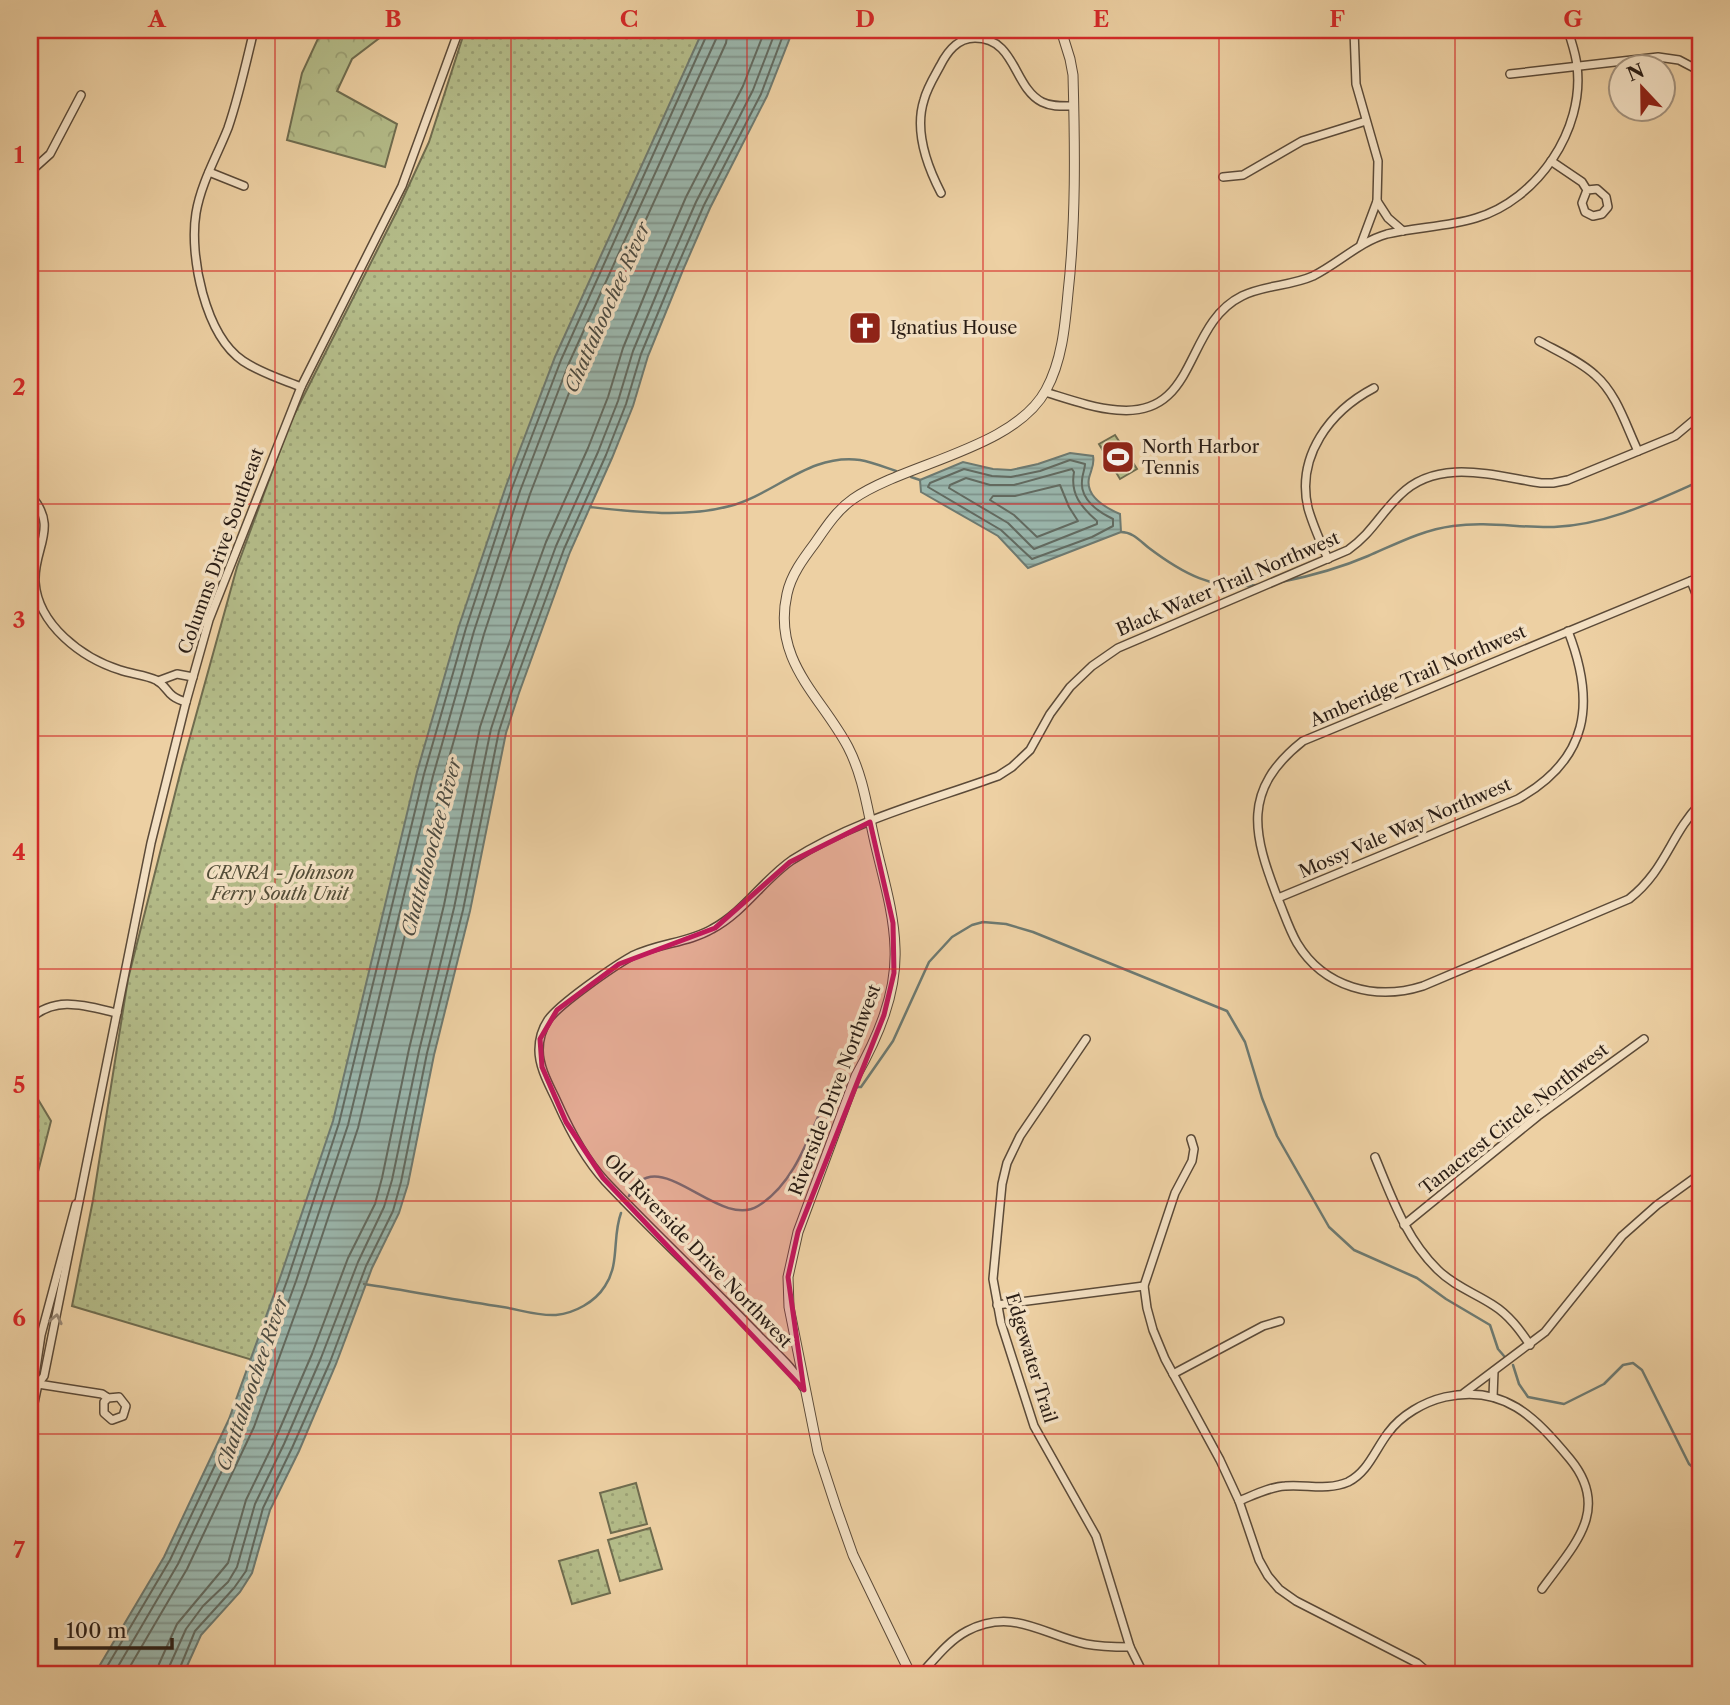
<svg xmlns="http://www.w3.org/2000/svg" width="1730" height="1705" viewBox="0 0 1730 1705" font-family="'Libre Caslon Text',serif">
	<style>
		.grass { fill: url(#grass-dots); stroke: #6f6c4f; stroke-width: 2 }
		.forest { fill: url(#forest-crowns); stroke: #6f6c4f; stroke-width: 2 }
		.garden { fill: #b4bc89; stroke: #6f6c4f; stroke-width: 2 }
		.water { fill: url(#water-rules); stroke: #6d7970; stroke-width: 2 }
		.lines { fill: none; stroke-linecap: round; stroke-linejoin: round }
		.shore { stroke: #626a60; stroke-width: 2 }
		.stream { stroke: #6d7970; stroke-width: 2.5 }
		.minor-casing { stroke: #5b4a38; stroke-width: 10 }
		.tertiary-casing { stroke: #5b4a38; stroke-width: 11 }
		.minor { stroke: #f3e0c3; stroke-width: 7 }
		.tertiary { stroke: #f3e0c3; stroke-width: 9 }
		.oneway { stroke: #998875 }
		.marked { fill: #c2185b; fill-opacity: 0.2; stroke: #c2185b; stroke-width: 5; stroke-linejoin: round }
		.grid { fill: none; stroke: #d62828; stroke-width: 2; stroke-opacity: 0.55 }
		.labels { text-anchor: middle; stroke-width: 7; stroke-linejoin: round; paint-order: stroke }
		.poi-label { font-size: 18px; fill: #2a1d15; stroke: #f3e0c3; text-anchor: start }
		.street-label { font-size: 18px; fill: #2a1d15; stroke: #f3e0c3 }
		.park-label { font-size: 18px; font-style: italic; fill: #534d38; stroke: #f3e0c3 }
		.water-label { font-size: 19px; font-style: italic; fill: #4c4b42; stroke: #f3e0c3 }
		.neatline { fill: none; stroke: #d62828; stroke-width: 2.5 }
		.grid-label { font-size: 23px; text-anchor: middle; font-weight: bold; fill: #d62828 }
	</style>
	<defs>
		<pattern id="grass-dots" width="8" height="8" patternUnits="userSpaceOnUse" patternTransform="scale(1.75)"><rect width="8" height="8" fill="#b4bc89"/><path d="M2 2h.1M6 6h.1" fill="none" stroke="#9ba175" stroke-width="1.8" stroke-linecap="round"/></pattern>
		<pattern id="forest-crowns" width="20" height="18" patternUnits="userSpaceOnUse" patternTransform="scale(1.75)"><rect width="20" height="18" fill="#b4bc89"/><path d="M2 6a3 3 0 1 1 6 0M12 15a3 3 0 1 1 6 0" fill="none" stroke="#9ba175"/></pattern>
		<pattern id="water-rules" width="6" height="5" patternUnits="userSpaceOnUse" patternTransform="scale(1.75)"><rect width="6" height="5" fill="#9ab6ac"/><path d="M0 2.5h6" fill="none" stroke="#7e938b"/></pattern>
	</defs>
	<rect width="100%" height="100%" fill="#edd0a3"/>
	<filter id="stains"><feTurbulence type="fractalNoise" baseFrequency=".00286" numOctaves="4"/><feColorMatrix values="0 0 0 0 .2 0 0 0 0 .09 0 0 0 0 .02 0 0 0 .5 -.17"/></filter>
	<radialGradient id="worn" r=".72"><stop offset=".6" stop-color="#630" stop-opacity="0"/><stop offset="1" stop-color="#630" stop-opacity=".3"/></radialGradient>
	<g class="grass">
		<path d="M 465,30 L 715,30 L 398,924 L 256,1361 L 72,1306 L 93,1200 L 128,979 L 182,766 L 237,567 L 290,423 L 398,209 L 429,142 Z"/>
		<path d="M 30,1086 L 51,1121 L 30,1203 Z"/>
		<path d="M 636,1483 L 647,1524 L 611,1533 L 600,1493 Z"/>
		<path d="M 650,1528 L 662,1569 L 620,1581 L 608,1540 Z"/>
		<path d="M 598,1550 L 610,1593 L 572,1604 L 559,1561 Z"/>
	</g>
	<path class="forest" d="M 322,30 L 390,30 L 352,59 L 337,91 L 397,124 L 385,167 L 287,140 L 302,73 Z"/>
	<path class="garden" d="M 1115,435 L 1137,469 L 1120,479 L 1099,444 Z"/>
	<g class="water">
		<path d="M 703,30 L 793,30 L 767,96 L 710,208 L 683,270 L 648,356 L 633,406 L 612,458 L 570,552 L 519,693 L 506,733 L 470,911 L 434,1055 L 408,1184 L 399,1213 L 372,1268 L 336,1364 L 299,1451 L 270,1510 L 252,1573 L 240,1592 L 201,1635 L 183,1675 L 94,1675 L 164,1557 L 229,1419 L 281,1275 L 333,1121 L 417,772 L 459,626 L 506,486 L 555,357 Z"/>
		<path d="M 1070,453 L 1093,456 C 1095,464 1091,470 1089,478 C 1085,497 1106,508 1120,514 L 1121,532 L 1028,568 L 998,536 L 921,492 L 920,480 L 963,462 L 993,469 L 1011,470 L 1038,464 Z"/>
	</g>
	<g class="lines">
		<g class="shore">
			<path d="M 1070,460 L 1085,464 C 1085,469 1082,475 1082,481 C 1080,499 1098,512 1113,519 L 1113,526 L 1092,537 L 1032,559 L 1001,530 L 928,487 L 930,483 L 964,469 L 992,476 L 1011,477 L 1040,471 Z"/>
			<path d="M 1072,469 L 1074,472 C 1070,494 1081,507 1097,521 L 1097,524 L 1034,549 L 1008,523 L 949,488 L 950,485 L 966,478 L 990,485 L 1014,485 Z"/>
			<path d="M 1060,485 L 1069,507 L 1078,521 L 1037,537 L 1014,515 L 990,500 L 993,496 L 1015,496 Z"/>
			<path d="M 102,1675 L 170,1560 L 236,1421 L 288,1278 L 339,1123 L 424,774 L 466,628 L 512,488 L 561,360 L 709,30"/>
			<path d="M 113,1675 L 178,1564 L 244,1424 L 296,1281 L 348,1125 L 433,776 L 474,631 L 520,491 L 569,363 L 716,39 L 718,30"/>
			<path d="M 125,1675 L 187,1569 L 254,1427 L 306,1284 L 358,1128 L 443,779 L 484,634 L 530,494 L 579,367 L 726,43 L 728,30"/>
			<path d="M 157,1675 L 159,1664 L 177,1624 L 228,1563 L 246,1500 L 275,1440 L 312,1354 L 348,1258 L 375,1204 L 382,1178 L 409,1049 L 444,905 L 480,727 L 494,685 L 546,542 L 588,448 L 608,397 L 623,348 L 659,260 L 686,197 L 743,86 L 765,30"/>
			<path d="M 168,1675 L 169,1667 L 186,1629 L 203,1606 L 228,1582 L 237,1567 L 255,1504 L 284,1444 L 321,1358 L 358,1262 L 384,1207 L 392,1180 L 419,1051 L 454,908 L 491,729 L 504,689 L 556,546 L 598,452 L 618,401 L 633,351 L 669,264 L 696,202 L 753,90 L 776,30"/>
			<path d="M 177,1675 L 195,1631 L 234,1588 L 246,1571 L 263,1508 L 292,1448 L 330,1362 L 366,1266 L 393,1211 L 401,1182 L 427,1053 L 463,910 L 499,731 L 512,691 L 564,549 L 606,455 L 626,404 L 641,354 L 677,267 L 704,205 L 761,94 L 785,30"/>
		</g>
		<g class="stream">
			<path d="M 911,477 L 920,480"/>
			<path d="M 590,507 C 635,512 685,518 730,506 C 775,494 810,453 860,460 C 872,462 884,467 896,471"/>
			<path d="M 1121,532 C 1133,532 1140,541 1149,548 C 1182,573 1214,591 1257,585"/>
			<path d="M 1281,582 C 1311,576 1340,568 1368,556 C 1396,544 1422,530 1453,526 C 1487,521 1520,528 1554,527 C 1606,525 1653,502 1700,481"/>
			<path d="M 629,1196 C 656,1138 718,1231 758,1206 C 796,1183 810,1132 828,1094 L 844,1087 L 861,1087 L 893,1041 L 929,962 L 952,937 L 972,925 L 983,922 L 1006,924 L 1033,932 L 1227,1011 L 1245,1042 L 1262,1098 L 1277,1136 L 1329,1227 L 1354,1250 L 1417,1278 L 1446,1299 L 1490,1325 L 1498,1349 L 1504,1356"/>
			<path d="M 364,1284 C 410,1291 456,1300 503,1307 C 521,1310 537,1316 556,1315 C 575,1313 595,1302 605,1286 C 620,1264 612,1237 621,1213"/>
			<path d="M 1513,1365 L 1519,1384 L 1528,1397 L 1564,1404 L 1604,1384 L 1623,1365 L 1633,1363 L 1642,1370 L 1689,1464 L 1700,1473"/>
		</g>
		<defs>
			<g id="minor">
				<path d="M 254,30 C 246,63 239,96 228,128 C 217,156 201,183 196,213 C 189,256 205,335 243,361 C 261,373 281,379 301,387"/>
				<path d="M 1354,30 L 1356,84 L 1378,161 L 1377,201 L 1388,218 L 1403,231"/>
				<path d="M 1510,74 L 1658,57 L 1679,60 L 1700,71"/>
				<path d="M 1551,161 L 1582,182 L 1587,190 L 1597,189 L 1606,197 L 1608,207 L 1602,214 L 1593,216 L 1585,212 L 1582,203 L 1587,190"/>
				<path d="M 30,172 L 50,154 L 81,95"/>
				<path d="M 209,172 L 244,186"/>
				<path d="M 1223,177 L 1243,175 L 1302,141 L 1366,121"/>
				<path d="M 941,193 C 927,166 914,131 924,100 C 927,88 934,77 940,66 C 947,52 957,38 975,38 C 1016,38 1013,87 1042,102 C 1052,107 1063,106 1074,106"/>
				<path d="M 1361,244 L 1377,201"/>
				<path d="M 30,276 L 33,276"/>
				<path d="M 1539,341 C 1557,351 1580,361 1595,375 C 1617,394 1626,426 1638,451"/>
				<path d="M 1045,392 C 1068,399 1093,408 1117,410 C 1199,418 1183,325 1242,296 C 1264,285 1291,286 1313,276 C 1339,263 1359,242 1387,234 C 1416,227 1447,227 1476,218 C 1537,200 1585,130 1577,66 C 1576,54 1571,41 1568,30"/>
				<path d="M 30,495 C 60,527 33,548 35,582 C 38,625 82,658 120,670 C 131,674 146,675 156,680 C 169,687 165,696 186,702"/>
				<path d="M 1328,559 C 1321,543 1313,526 1308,508 C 1296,456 1330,411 1374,388"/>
				<path d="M 1700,577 L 1303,741 C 1241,790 1253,834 1278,899 C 1284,913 1289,929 1297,943 C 1324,988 1376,1001 1423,986 L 1629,899 C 1666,870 1670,835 1700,804"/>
				<path d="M 1691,581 L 1700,604"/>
				<path d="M 158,681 L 177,674 L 193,677"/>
				<path d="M 1278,898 L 1518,799 C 1589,759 1596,703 1568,631"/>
				<path d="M 30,1019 C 56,995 86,1006 117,1013"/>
				<path d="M 1086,1039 L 1020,1136 L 1007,1163 L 1002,1184 L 993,1279 L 1001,1323 L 1034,1426 L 1096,1536 L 1130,1647 L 1144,1675"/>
				<path d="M 1191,1139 L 1194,1149 L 1192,1161 L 1175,1193 L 1144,1286 L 1147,1308 L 1153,1330 L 1165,1359 L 1220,1460 L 1239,1501 L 1259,1560 L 1268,1576 L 1279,1589 L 1296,1601 L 1417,1663 L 1431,1675"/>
				<path d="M 1375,1157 C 1392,1198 1406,1239 1438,1270 C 1454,1286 1475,1293 1493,1305 C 1509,1315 1520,1330 1530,1345"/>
				<path d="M 1404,1225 L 1538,1116 L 1644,1039"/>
				<path d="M 997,1305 L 1144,1286"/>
				<path d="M 1173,1374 L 1263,1326 L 1280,1321"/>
				<path d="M 38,1384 L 44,1376 L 151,843 L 186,702 L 209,620 L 301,387 L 402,186 L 459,30"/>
				<path d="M 38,1384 L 102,1394 L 108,1398 L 119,1397 L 126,1406 L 123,1416 L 112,1420 L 104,1413 L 104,1402 L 108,1398"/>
				<path d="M 803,1387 C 794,1367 773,1351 758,1335 C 708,1283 655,1234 605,1181 C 585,1159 570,1131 558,1104 C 551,1088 539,1069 539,1050 C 539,1039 542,1029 548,1020 C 559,1004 614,966 632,956 C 658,943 688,943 712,929 C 744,912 763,880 792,860 C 854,820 929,801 998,776 L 1012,767 L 1030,750 L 1050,714 L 1070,687 L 1092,666 L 1118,648 L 1348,550 C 1372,533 1380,514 1400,495 C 1438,457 1494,476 1541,483 L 1553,483 L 1568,480 L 1675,436 L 1700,415"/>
				<path d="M 1464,1393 L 1545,1332 L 1622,1236 L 1657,1205 L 1700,1174"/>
				<path d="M 1493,1397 L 1494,1371"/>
				<path d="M 30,1422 L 38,1384 L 35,1375 L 41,1335 L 76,1204"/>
				<path d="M 30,1426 L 32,1442 L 30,1459"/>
				<path d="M 1239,1501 C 1254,1495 1269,1487 1285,1486 C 1306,1484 1327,1491 1348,1482 C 1368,1472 1375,1450 1388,1433 C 1401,1415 1424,1402 1445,1397 C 1504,1384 1535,1417 1570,1459 C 1612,1510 1573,1546 1542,1589"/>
				<path d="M 920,1675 C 934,1660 948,1641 967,1631 C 1013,1607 1043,1635 1086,1644 C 1101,1647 1115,1647 1130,1647"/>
			</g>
			<path id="tertiary" d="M 911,1675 L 853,1555 L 836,1507 L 818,1452 L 789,1307 L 788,1277 L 798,1232 L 856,1076 C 878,1037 897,993 895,948 C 894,911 882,874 874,838 C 867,807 863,776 848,747 C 821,696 772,661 787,594 C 791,575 803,559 815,543 C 826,527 837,510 853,499 C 905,463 1014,449 1046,390 C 1062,361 1065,326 1068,293 C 1076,221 1075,148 1073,75 L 1070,59 L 1061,30"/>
		</defs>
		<use href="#minor" class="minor-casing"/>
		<use href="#tertiary" class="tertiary-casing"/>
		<use href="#minor" class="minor"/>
		<use href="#tertiary" class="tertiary"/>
	</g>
	<defs><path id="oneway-chevron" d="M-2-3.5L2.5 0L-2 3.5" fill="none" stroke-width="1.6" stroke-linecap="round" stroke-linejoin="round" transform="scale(1.75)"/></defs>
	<use class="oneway" href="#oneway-chevron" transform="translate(56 1319) rotate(-78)"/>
	<path class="marked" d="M 870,822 L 893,923 L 894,973 L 884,1015 L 798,1232 L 788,1277 L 804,1390 L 603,1178 L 566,1122 L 542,1067 L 540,1039 L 557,1010 L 619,964 L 715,928 L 790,862 Z"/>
	<path class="grid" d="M 275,30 L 275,1675M 511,30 L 511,1675M 747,30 L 747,1675M 983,30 L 983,1675M 1219,30 L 1219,1675M 1455,30 L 1455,1675M 30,271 L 1700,271M 30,504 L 1700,504M 30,736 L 1700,736M 30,969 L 1700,969M 30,1201 L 1700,1201M 30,1434 L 1700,1434"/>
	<defs>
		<symbol id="church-square" viewBox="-11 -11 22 22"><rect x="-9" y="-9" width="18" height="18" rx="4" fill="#8f2418" stroke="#f3e0c3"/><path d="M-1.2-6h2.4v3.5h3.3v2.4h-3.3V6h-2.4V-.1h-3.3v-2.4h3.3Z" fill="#fff"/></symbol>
		<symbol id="stadium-square" viewBox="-11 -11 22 22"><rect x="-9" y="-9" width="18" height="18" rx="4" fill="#8f2418" stroke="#f3e0c3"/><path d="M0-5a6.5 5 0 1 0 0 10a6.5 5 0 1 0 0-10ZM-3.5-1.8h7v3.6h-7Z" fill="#fff"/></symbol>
	</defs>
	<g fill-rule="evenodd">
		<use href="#church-square" x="846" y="309" width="38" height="38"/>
		<use href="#stadium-square" x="1099" y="438" width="38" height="38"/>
	</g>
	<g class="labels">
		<g class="poi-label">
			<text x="890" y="334">Ignatius House</text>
			<text x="1142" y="453">North Harbor<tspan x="1142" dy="21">Tennis</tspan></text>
		</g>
		<g class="street-label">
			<text transform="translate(221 551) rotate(-70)" y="6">Columns Drive Southeast</text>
			<text transform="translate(1228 584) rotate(-23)" y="6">Black Water Trail Northwest</text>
			<text transform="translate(1418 676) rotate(-23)" y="6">Amberidge Trail Northwest</text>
			<text transform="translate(1405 828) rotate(-23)" y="6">Mossy Vale Way Northwest</text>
			<text transform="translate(835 1090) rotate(-69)" y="6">Riverside Drive Northwest</text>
			<text transform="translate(1514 1119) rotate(-38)" y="6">Tanacrest Circle Northwest</text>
			<text transform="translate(698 1251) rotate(46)" y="6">Old Riverside Drive Northwest</text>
			<text transform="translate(1031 1358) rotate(73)" y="6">Edgewater Trail</text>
		</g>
		<g class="park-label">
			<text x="280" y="879">CRNRA - Johnson<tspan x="280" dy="21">Ferry South Unit</tspan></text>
		</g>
		<g class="water-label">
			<text transform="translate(607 307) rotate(-66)" y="7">Chattahoochee River</text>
			<text transform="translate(431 847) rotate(-75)" y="7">Chattahoochee River</text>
			<text transform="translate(252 1383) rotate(-71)" y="7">Chattahoochee River</text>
		</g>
	</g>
	<rect width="1730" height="1705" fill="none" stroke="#edd0a3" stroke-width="77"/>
	<g transform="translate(1642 88) rotate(338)"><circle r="33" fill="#f3e0c3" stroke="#a3927d" stroke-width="2"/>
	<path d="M0-5L12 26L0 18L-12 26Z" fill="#8f2418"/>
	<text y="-10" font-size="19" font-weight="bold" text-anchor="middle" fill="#2a1d15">N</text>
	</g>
	<path d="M56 1638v10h116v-10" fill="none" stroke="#2a1d15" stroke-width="3.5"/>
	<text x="66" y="1638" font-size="21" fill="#2a1d15" stroke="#f3e0c3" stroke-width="5" paint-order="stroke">100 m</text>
	<rect x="38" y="38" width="1654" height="1628" class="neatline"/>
	<g class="grid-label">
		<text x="157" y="27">A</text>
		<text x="393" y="27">B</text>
		<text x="629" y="27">C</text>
		<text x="865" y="27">D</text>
		<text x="1101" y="27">E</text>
		<text x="1337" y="27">F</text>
		<text x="1573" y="27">G</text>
		<text x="19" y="163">1</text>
		<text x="19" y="395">2</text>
		<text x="19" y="628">3</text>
		<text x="19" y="860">4</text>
		<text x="19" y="1093">5</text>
		<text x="19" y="1326">6</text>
		<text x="19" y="1558">7</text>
	</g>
	<rect width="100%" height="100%" filter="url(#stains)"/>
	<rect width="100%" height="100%" fill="url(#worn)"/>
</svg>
